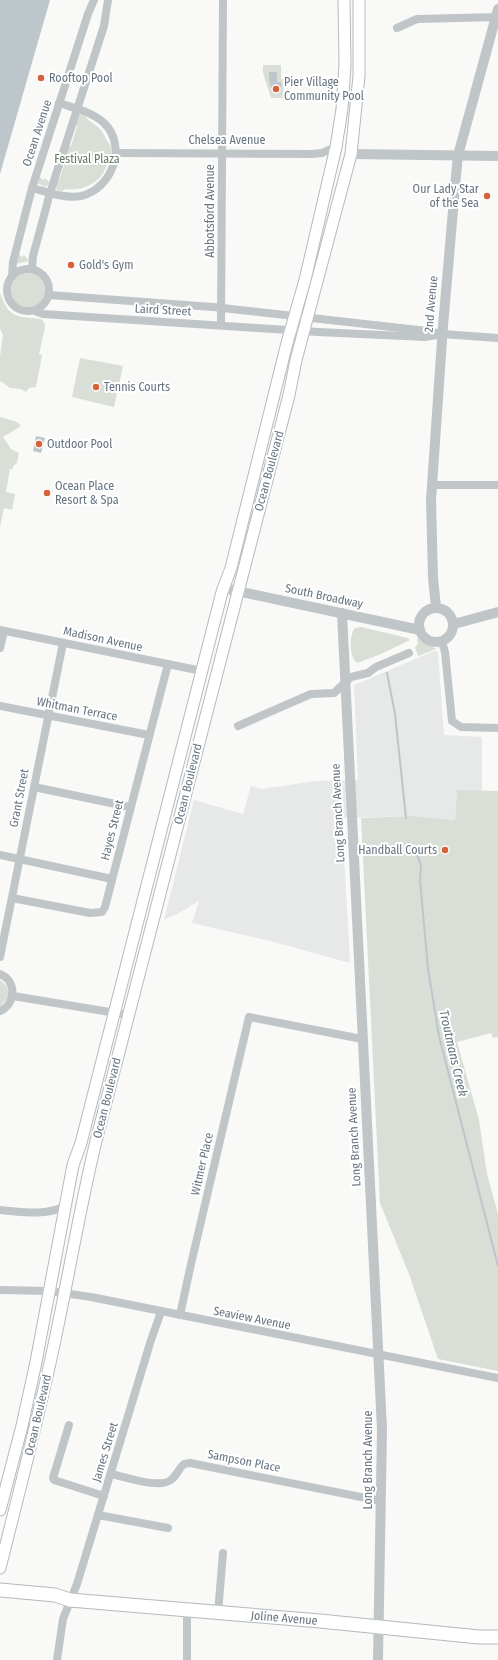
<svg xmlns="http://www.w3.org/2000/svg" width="498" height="1660" viewBox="0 0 498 1660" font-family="'Fira Sans Condensed',sans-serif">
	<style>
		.built { fill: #e7e8e8 }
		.green { fill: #d9ded6 }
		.water { fill: #bdc6cb }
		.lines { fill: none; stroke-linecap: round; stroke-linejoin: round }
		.stream { stroke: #bdc6cb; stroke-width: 2 }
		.secondary-casing { stroke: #b5babf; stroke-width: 13 }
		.primary-casing { stroke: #b4b9bd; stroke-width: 15 }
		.minor { stroke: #c0c5c8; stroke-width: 8 }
		.tertiary { stroke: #c0c5c8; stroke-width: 10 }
		.secondary { stroke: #fff; stroke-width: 11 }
		.primary { stroke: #fff; stroke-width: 13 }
		.poi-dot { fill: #d76239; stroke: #fff; stroke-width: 1.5 }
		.labels { text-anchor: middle; stroke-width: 4; stroke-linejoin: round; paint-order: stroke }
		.poi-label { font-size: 12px; fill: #667480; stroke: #fff; text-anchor: start }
		.street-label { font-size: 12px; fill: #667480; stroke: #fff }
		.park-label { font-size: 12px; fill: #677865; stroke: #fff }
		.water-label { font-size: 13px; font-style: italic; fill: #667880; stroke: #fff }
	</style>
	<rect width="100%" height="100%" fill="#f9f9f7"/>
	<path class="built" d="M 434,651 L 436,651 L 438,653 L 444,735 L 482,737 L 482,791 L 457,790 L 455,820 L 412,816 L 342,818 L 350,963 L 274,942 L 192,923 L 199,901 L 177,914 L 164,920 L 194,800 L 243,814 L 251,786 L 262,789 L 316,781 L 358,780 L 354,685 Z"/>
	<g class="green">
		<path d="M 263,65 L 281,65 L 281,79 L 284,79 L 283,98 L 271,98 L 263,73 Z"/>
		<path d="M 81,115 L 85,116 C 88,121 95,124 100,129 C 105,134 106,142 111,146 L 111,162 C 106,164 106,168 104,172 C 95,186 80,191 65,189 L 62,191 L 57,190 L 56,187 L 56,180 L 60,178 L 66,159 L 65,155 L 67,148 L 71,146 L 77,127 L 75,123 L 78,116 Z"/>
		<path d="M 40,177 L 43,180 L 45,178 L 49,182 L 48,185 L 45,187 L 39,184 L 37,181 Z"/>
		<path d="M 19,254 L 22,257 L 24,255 L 29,261 L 16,264 Z"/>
		<circle cx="28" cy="290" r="17"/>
		<path d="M 0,293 C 10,319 15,316 41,319 L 44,322 L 45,327 L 39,354 L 42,355 L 36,387 L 29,388 L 26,392 L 21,389 L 10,388 L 1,381 L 0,383 L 0,357 L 3,335 L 0,329 Z"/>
		<path d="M 80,358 L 123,366 L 114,407 L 72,397 Z"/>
		<path d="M 0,417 L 17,422 L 21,426 L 3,437 L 11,449 L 19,453 L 17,463 L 13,466 L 13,469 L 10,469 L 6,492 L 15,494 L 12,510 L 4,508 L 0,527 Z"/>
		<path d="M 361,627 L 408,638 L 410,640 L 381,654 L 357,663 C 349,658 349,635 355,628 Z"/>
		<path d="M 417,638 L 419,639 L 436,649 L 418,656 L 415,647 L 418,644 Z"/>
		<path d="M 457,790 L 498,791 L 498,1037 L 493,1038 L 491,1033 L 457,1042 L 479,1120 L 487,1174 L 498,1214 L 498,1371 L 438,1359 L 409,1274 L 380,1203 L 361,818 L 412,816 L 455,820 Z"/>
		<path d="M 0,980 L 7,986 L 10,997 L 0,1006 Z"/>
	</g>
	<g class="water">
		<path d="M 0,0 L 50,0 L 0,174 Z"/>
		<path d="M 269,72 L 277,72 L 277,82 L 281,82 L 281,91 L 272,91 L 269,79 Z"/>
		<path d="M 36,436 L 45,438 L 41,453 L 33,451 Z"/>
	</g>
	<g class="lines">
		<g class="stream">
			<path d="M 387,673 L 395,714 L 406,818"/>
			<path d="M 409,843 L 417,855 L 421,865 L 420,880 L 428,969 L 439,1036 L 498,1266"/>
		</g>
		<defs>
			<g id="secondary">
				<path d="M 0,1510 L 22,1426 L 36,1362 L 73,1165 L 81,1143 L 222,592 L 231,568 L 287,343 L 305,280 L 336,147 L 342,109 L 345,65 L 344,0"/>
				<path d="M 0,1568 C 19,1492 39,1416 55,1340 C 69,1274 80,1207 96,1141 L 289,395 L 296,360 L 351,154 L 359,76 L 359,0"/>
			</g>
			<g id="primary">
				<path id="s1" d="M 0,1590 L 55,1595 L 70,1600 L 320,1621 L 479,1637 L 498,1637"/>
			</g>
		</defs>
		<use href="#secondary" class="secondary-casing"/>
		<use href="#primary" class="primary-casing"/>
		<g class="minor">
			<path d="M 397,28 L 417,19 L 498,17"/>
			<path d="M 116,153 L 312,154 L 322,153 L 336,147"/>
			<path d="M 32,188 C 47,192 65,199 81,196 C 112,189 128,146 104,123 C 92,112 74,108 59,103"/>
			<circle cx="28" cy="290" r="21"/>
			<path d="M 32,269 L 33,256 L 50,193 L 104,26 L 108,0"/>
			<path d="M 12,276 L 13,262 L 32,188 L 88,14 L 94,0"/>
			<path d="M 49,295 L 213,307 L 427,331 L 442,334 L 498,338"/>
			<path d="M 35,311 L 43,314 L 318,332 L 425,337 L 437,335"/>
			<path d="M 221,325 L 223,0"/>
			<path d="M 432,485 L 498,485"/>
			<path d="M 0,630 L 202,671"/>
			<path d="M 442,642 L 445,652 L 452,721 L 461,727 L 498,728"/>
			<path d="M 0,648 L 4,631"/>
			<path d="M 0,706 L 149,735"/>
			<path d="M 238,726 L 311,694 L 334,693 L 351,677 L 368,673 L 376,667 L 409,653"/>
			<path d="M 34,787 L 130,807"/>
			<path d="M 0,855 L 112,879"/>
			<path d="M 12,898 L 90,913 L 102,912 L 105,907 L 168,664"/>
			<path d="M 0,957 L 63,643"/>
			<path d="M 0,974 C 17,981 16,1004 0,1011"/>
			<path d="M 13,996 L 128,1015"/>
			<path d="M 0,1210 C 23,1212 42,1216 64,1207"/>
			<path d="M 0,1290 L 49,1291 L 91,1297 L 498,1378"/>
			<path d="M 180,1315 L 191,1264 L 249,1017 L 362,1039"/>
			<path d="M 69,1425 L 53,1478 L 54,1480 L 104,1496"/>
			<path d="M 111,1474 C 126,1477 161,1490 172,1479 C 177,1475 179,1468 184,1464 L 190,1463 L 381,1501"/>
			<path d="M 98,1515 L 168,1528"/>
			<path d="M 218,1613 L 223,1553"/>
			<path d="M 57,1660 L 63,1619 L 77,1584 L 151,1340 L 161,1312"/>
			<path d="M 187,1660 L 187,1611"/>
		</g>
		<g class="tertiary">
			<path d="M 351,154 L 498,156"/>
			<path d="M 223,588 L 420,630"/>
			<path d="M 436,607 L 433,578 L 431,500 L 443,326 L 456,176 L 458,155 L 463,137 L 498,9"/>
			<circle cx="436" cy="625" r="17"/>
			<path d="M 342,613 L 382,1429 L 378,1660"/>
			<path d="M 454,624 L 498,612"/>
		</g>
		<use href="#secondary" class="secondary"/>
		<use href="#primary" class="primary"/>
	</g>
	<g class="poi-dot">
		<circle cx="41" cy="78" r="4"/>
		<circle cx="276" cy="89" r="4"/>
		<circle cx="487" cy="196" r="4"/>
		<circle cx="71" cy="265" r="4"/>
		<circle cx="96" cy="387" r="4"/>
		<circle cx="39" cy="444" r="4"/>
		<circle cx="47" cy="493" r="4"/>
		<circle cx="445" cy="850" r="4"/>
	</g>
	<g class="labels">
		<g class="poi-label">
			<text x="49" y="82">Rooftop Pool</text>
			<text x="284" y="86">Pier Village<tspan x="284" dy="14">Community Pool</tspan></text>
			<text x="479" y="193" text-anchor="end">Our Lady Star<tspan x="479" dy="14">of the Sea</tspan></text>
			<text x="79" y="269">Gold's Gym</text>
			<text x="104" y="391">Tennis Courts</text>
			<text x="47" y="448">Outdoor Pool</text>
			<text x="55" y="490">Ocean Place<tspan x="55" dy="14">Resort &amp; Spa</tspan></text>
			<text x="437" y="854" text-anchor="end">Handball Courts</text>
		</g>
		<g class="street-label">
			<text transform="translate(37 133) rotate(-72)" y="4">Ocean Avenue</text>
			<text x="227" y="144">Chelsea Avenue</text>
			<text transform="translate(210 211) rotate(-90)" y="4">Abbotsford Avenue</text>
			<text transform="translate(431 304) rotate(-85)" y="4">2nd Avenue</text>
			<text transform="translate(163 310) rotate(3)" y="4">Laird Street</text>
			<text transform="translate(269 471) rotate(-75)" y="4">Ocean Boulevard</text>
			<text transform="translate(324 596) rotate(12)" y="4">South Broadway</text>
			<text transform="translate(103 639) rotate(12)" y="4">Madison Avenue</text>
			<text transform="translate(77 709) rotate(11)" y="4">Whitman Terrace</text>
			<text transform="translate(188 784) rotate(-76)" y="4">Ocean Boulevard</text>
			<text transform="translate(19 798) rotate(-79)" y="4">Grant Street</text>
			<text transform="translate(338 813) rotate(-93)" y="4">Long Branch Avenue</text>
			<text transform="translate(112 830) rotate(-76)" y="4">Hayes Street</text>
			<text transform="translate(107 1098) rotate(-76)" y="4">Ocean Boulevard</text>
			<text transform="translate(354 1137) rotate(-93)" y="4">Long Branch Avenue</text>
			<text transform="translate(202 1164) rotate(-77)" y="4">Witmer Place</text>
			<text transform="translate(252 1318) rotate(11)" y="4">Seaview Avenue</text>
			<text transform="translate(38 1415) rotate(-77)" y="4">Ocean Boulevard</text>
			<text transform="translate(105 1452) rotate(-73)" y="4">James Street</text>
			<text transform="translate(368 1460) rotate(-90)" y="4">Long Branch Avenue</text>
			<text transform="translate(244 1461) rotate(11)" y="4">Sampson Place</text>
			<text dy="4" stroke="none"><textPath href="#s1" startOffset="286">Joline Avenue</textPath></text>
		</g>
		<g class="park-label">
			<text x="87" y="163">Festival Plaza</text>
		</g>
		<g class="water-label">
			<text transform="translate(454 1053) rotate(77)" y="5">Troutmans Creek</text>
		</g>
	</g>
</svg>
